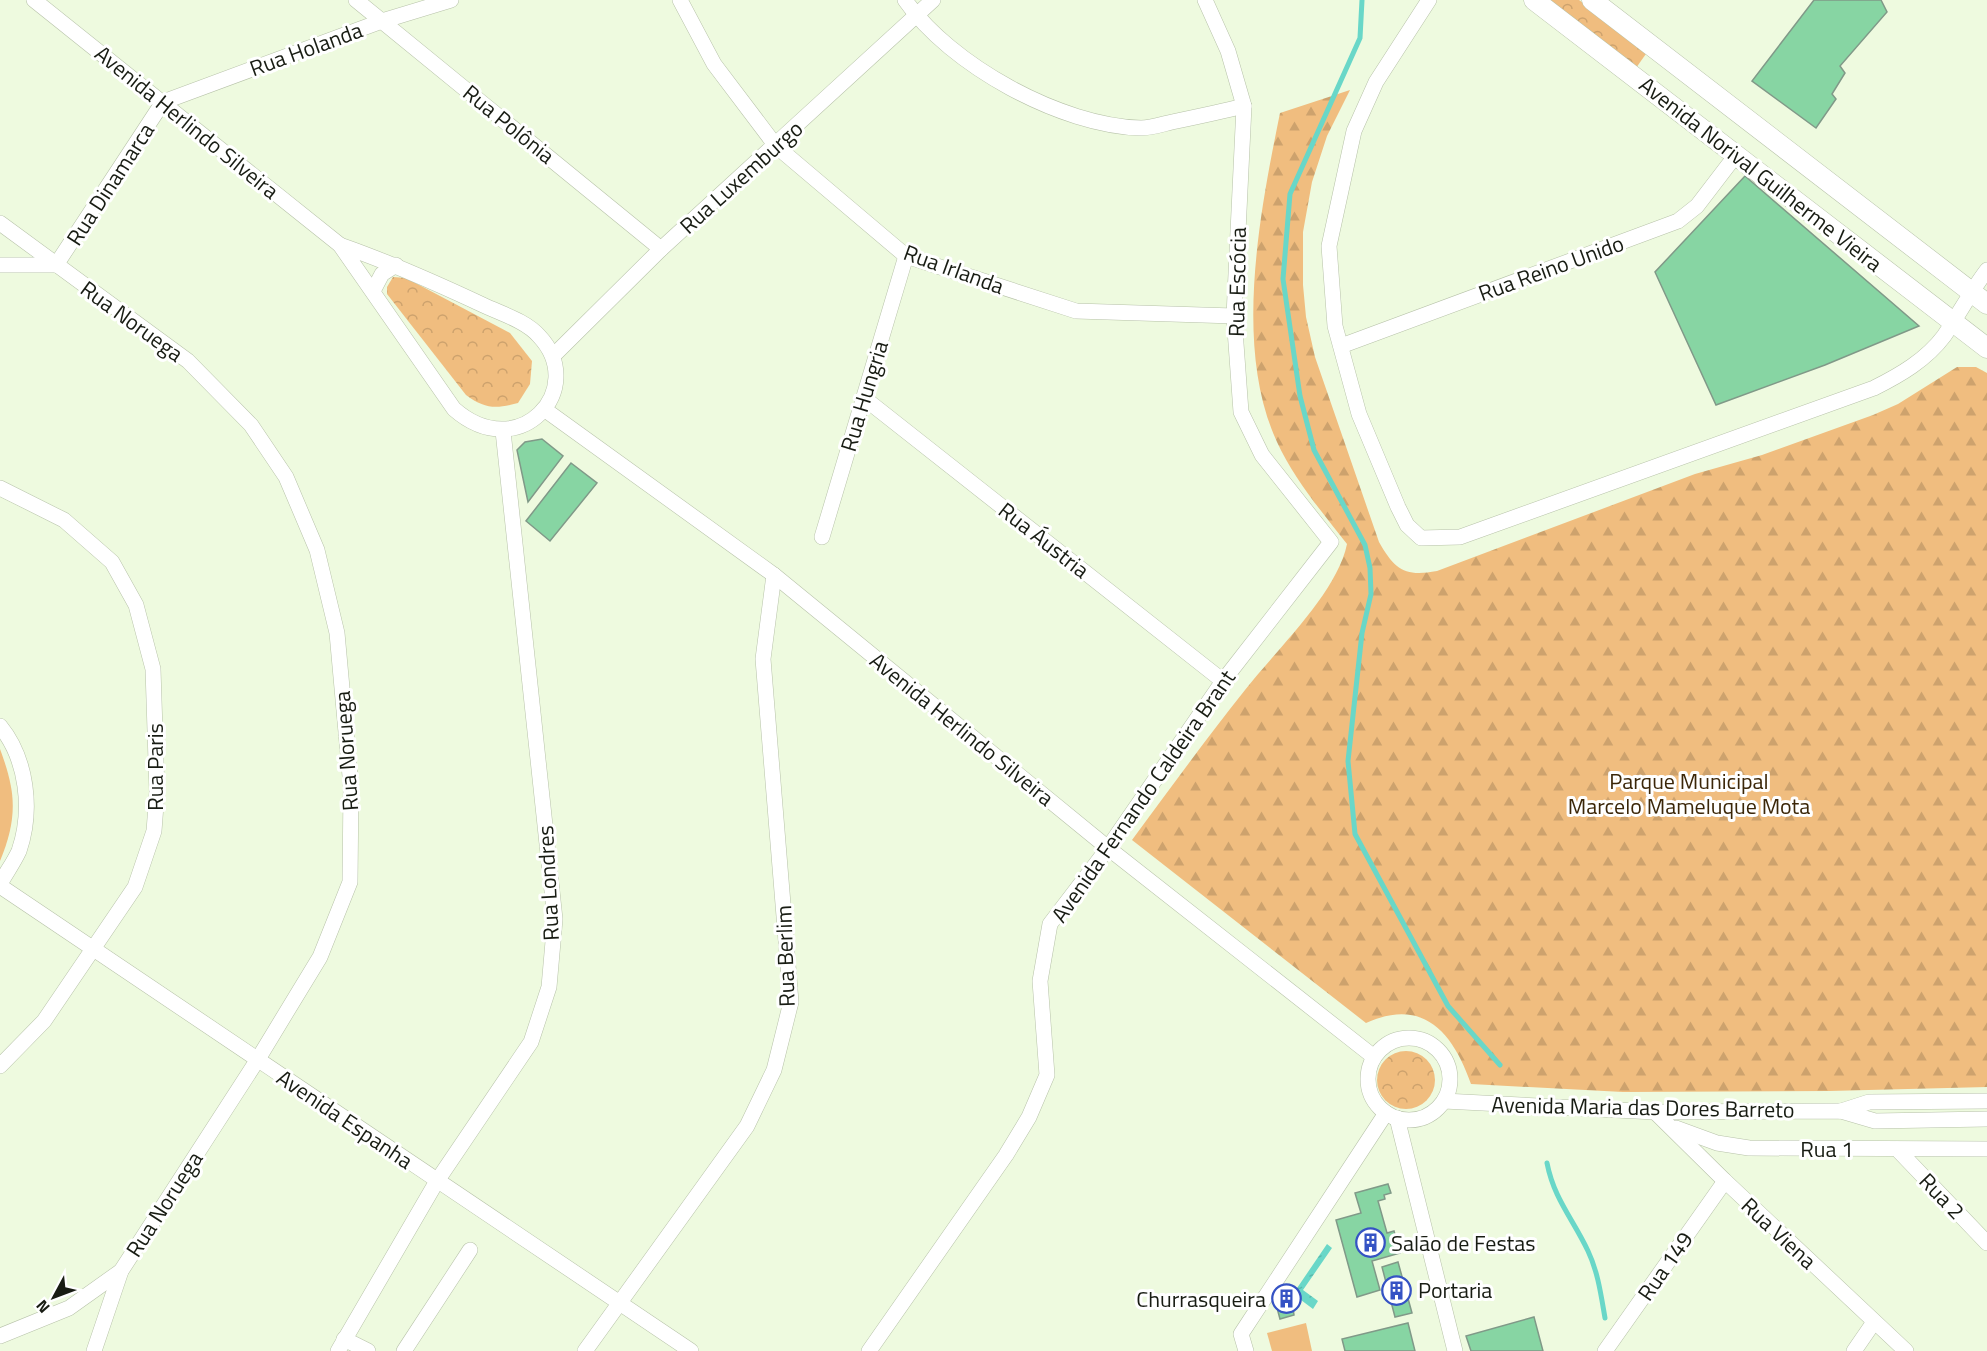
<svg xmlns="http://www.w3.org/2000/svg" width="1987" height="1351" viewBox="0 0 1987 1351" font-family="'Titillium Web',sans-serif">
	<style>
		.grass { fill: #f0bd7f }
		.forest { fill: url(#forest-firs) }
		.park { fill: url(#park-crowns) }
		.water { fill: url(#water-ripples) }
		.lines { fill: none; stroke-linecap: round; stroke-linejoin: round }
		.stream { stroke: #69d7c8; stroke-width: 5 }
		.building { fill: #87d5a3; stroke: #809988; stroke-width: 1.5 }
		.minor-casing { stroke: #b7c2a9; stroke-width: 16 }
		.tertiary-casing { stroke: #b7c2a9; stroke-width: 21 }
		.minor { stroke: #fff; stroke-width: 15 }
		.tertiary { stroke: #fff; stroke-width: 20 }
		.labels { text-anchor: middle; stroke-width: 6; stroke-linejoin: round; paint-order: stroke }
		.street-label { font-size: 22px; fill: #181c13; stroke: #fff }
		.park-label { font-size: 22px; fill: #3b2608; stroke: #fff }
		.poi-label { font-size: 22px; fill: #181c13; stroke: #fff; text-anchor: start }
	</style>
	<defs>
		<pattern id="forest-firs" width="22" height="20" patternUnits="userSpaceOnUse" patternTransform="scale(1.5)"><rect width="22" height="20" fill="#f0bd7f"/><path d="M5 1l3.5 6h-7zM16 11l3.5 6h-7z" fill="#cda26d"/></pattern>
		<pattern id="park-crowns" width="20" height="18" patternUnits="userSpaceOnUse" patternTransform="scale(1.5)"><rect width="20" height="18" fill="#f0bd7f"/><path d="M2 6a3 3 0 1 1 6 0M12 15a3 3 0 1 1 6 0" fill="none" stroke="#cda26d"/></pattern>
		<pattern id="water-ripples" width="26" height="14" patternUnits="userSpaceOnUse" patternTransform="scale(1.5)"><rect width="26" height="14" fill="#69d7c8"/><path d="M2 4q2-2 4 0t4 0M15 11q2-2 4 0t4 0" fill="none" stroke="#5ab8ab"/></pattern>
	</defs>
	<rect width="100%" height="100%" fill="#eefadf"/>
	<g class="grass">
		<path d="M 0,749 C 16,792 18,817 0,861 Z"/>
		<path d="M 1306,1323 L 1312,1351 L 1272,1351 L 1267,1333 Z"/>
	</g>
	<path class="forest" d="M 1350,90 L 1327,136 L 1312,182 L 1303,232 L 1303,285 L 1306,317 L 1315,357 L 1379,542 C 1395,570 1405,577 1437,571 L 1695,474 L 1762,455 L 1873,415 L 1898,404 L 1957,367 L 1976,367 L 1987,373 L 1987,1087 L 1829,1091 L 1623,1092 L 1471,1084 C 1453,1033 1424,997 1366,1023 L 1132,840 C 1169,790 1206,739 1245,690 C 1277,649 1337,593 1347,544 C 1322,512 1294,479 1277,442 C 1233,347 1260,212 1280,113 Z"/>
	<g class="park">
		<path d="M 1549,0 L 1579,0 L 1648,51 L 1636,68 Z"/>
		<path d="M 393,277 L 406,278 L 510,333 L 532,361 L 530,384 L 518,403 C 496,409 485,409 466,395 L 387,294 L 387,287 Z"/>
		<circle cx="1406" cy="1080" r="29"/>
	</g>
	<path class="water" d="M 1327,1244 L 1332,1248 L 1303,1290 L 1318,1301 L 1313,1309 L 1293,1294 Z"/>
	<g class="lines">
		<g class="stream">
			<path d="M 1362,0 L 1360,38 L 1290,194 L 1283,279 L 1300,396 L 1314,450 L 1365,545 L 1370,568 L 1371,594 L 1362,633 L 1348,761 L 1355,834 L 1448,1006 L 1500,1065"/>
			<path d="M 1547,1163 C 1554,1199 1573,1219 1588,1251 C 1598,1272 1601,1295 1605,1318"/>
		</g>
	</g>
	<g class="building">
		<path d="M 1814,0 L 1881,0 L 1887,12 L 1840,66 L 1845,73 L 1832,94 L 1836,99 L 1816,128 L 1752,81 Z"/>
		<path d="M 1745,176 L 1919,326 L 1825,365 L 1716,405 L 1655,272 Z"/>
		<path d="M 542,439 L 563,456 L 528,502 L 517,450 L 525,442 Z"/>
		<path d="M 571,463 L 597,483 L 550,541 L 526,521 Z"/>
		<path d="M 1388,1184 L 1391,1193 L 1384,1195 L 1385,1199 L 1378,1201 L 1387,1233 L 1394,1231 L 1400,1253 L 1372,1261 L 1380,1290 L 1357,1297 L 1336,1220 L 1361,1213 L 1355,1193 Z"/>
		<path d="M 1398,1262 L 1412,1313 L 1395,1317 L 1382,1267 Z"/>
		<path d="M 1290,1289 L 1294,1315 L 1280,1319 L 1277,1308 Z"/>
		<path d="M 1534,1317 L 1543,1351 L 1471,1351 L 1466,1336 Z"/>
		<path d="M 1408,1323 L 1415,1351 L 1345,1351 L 1342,1339 Z"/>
	</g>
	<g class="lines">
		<defs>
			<g id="minor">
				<path d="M 34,0 L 340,245"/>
				<path d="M 356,0 L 661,249"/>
				<path d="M 680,0 L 714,64 L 776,146 L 906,256 L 1076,311 L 1234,316"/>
				<path d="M 905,0 C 950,65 1061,126 1141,128 C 1151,128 1163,124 1172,122 C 1196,117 1220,112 1244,106"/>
				<path d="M 1429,0 L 1376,82 L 1354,131 L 1329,246 L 1335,326 L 1359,414 L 1398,507 L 1407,525 L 1421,538 L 1460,537 L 1874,388 C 1900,375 1926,360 1944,336 C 1959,314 1971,291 1987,270"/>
				<path d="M 0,223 L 188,361 L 251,425 L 286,477 L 317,550 L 337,633 L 351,787 L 350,882 L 320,957 L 258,1059 L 121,1271 L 94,1351"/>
				<path d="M 340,245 C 389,262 436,283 483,305 C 502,314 526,321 539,336 C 589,389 519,466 454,409 Z"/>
				<path d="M 0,265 L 56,265 L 163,102 L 382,21 L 451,0"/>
				<path d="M 373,291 L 382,274 L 396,265"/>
				<path d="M 1341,346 L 1678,221 L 1697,206 L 1736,155"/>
				<path d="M 553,356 L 661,249 L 933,0"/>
				<path d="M 864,398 L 1223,681"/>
				<path d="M 544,409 L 774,575 L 1108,848 L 1374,1057"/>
				<path d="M 0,488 L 64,520 L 112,562 L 136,605 L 153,669 L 157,792 L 154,831 L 135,887 L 44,1021 L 0,1066"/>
				<path d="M 822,537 L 906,256"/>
				<path d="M 0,726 C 27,759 33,810 19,851 C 14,862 6,873 0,884"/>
				<path d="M 0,886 L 691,1351"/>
				<circle cx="1409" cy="1079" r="41"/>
				<path d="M 1444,1101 L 1655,1112 L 1841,1111 L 1875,1121 L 1987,1119"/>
				<path d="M 1841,1111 L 1869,1102 L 1987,1101"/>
				<path d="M 1655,1112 L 1725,1181 L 1906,1351"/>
				<path d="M 1397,1118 L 1455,1351"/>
				<path d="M 1676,1128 L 1717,1143 L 1749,1148 L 1987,1149"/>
				<path d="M 1897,1149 L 1987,1243"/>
				<path d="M 0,1336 L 69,1308 L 121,1271"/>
				<path d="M 344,1339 L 368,1351"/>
				<path d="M 338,1351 L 437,1181 L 531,1042 L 549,987 L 555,919 L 503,431"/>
				<path d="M 404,1351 L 470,1250"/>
				<path d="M 585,1351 L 747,1126 L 774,1070 L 791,1002 L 763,659 L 774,575"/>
				<path d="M 869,1351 L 1006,1155 L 1029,1117 L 1047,1075 L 1040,981 L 1050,924 L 1108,848 L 1223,681 L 1331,542 L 1262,455 L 1241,412 L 1234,316 L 1244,106 L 1228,51 L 1205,0"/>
				<path d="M 1246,1351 L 1241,1334 L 1386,1113"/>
				<path d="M 1605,1351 L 1725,1181"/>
				<path d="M 1854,1351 L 1874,1322"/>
			</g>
			<g id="tertiary">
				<path d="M 1534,0 L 1987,348"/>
				<path d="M 1592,0 L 1987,304"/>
			</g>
		</defs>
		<use href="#minor" class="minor-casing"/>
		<use href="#tertiary" class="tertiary-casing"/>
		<use href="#minor" class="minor"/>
		<use href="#tertiary" class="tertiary"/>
	</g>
	<defs>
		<symbol id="building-ring" viewBox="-11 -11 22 22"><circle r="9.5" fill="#fff" stroke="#3553c4" stroke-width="1.5"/><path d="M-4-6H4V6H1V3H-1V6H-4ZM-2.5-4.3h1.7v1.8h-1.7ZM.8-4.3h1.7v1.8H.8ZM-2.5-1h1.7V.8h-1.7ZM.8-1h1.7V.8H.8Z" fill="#3553c4"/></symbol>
	</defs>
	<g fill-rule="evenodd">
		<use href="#building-ring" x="1354" y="1226" width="33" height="33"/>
		<use href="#building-ring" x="1380" y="1274" width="33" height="33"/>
		<use href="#building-ring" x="1270" y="1282" width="33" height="33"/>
	</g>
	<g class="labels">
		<g class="street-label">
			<text transform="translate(306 49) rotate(-20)" y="8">Rua Holanda</text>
			<text transform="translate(187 122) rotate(39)" y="8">Avenida Herlindo Silveira</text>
			<text transform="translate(509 124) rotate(39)" y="8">Rua Polônia</text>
			<text transform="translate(1761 174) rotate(38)" y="8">Avenida Norival Guilherme Vieira</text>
			<text transform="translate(741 177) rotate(-42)" y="8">Rua Luxemburgo</text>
			<text transform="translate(110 184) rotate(-57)" y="8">Rua Dinamarca</text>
			<text transform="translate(1551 268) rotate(-20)" y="8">Rua Reino Unido</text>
			<text transform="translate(954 269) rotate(20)" y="8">Rua Irlanda</text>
			<text transform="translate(1237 282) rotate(-89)" y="8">Rua Escócia</text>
			<text transform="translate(132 321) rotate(36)" y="8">Rua Noruega</text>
			<text transform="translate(864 396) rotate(-73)" y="8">Rua Hungria</text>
			<text transform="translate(1044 540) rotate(38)" y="8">Rua Áustria</text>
			<text transform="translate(962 729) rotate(39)" y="8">Avenida Herlindo Silveira</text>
			<text transform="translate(346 751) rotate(-94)" y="8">Rua Noruega</text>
			<text transform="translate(155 767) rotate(-90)" y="8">Rua Paris</text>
			<text transform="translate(1143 796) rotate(-55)" y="8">Avenida Fernando Caldeira Brant</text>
			<text transform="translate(548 883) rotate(-93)" y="8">Rua Londres</text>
			<text transform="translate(785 956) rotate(-92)" y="8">Rua Berlim</text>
			<text transform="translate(1643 1107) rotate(1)" y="8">Avenida Maria das Dores Barreto</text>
			<text transform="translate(345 1119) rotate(34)" y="8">Avenida Espanha</text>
			<text x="1827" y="1157">Rua 1</text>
			<text transform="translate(1942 1196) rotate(46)" y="8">Rua 2</text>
			<text transform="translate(164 1204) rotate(-57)" y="8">Rua Noruega</text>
			<text transform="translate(1779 1233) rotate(43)" y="8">Rua Viena</text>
			<text transform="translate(1665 1266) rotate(-55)" y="8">Rua 149</text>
		</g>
		<g class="park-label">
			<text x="1689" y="789">Parque Municipal<tspan x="1689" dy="25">Marcelo Mameluque Mota</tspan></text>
		</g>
		<g class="poi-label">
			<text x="1391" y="1251">Salão de Festas</text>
			<text x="1418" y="1298">Portaria</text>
			<text x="1266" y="1307" text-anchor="end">Churrasqueira</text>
		</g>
	</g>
	<g transform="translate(54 1297) rotate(229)" stroke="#ffffff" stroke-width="4.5" paint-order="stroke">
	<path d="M0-4.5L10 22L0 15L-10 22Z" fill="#181c13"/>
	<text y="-9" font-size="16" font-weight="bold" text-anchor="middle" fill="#181c13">N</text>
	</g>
</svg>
